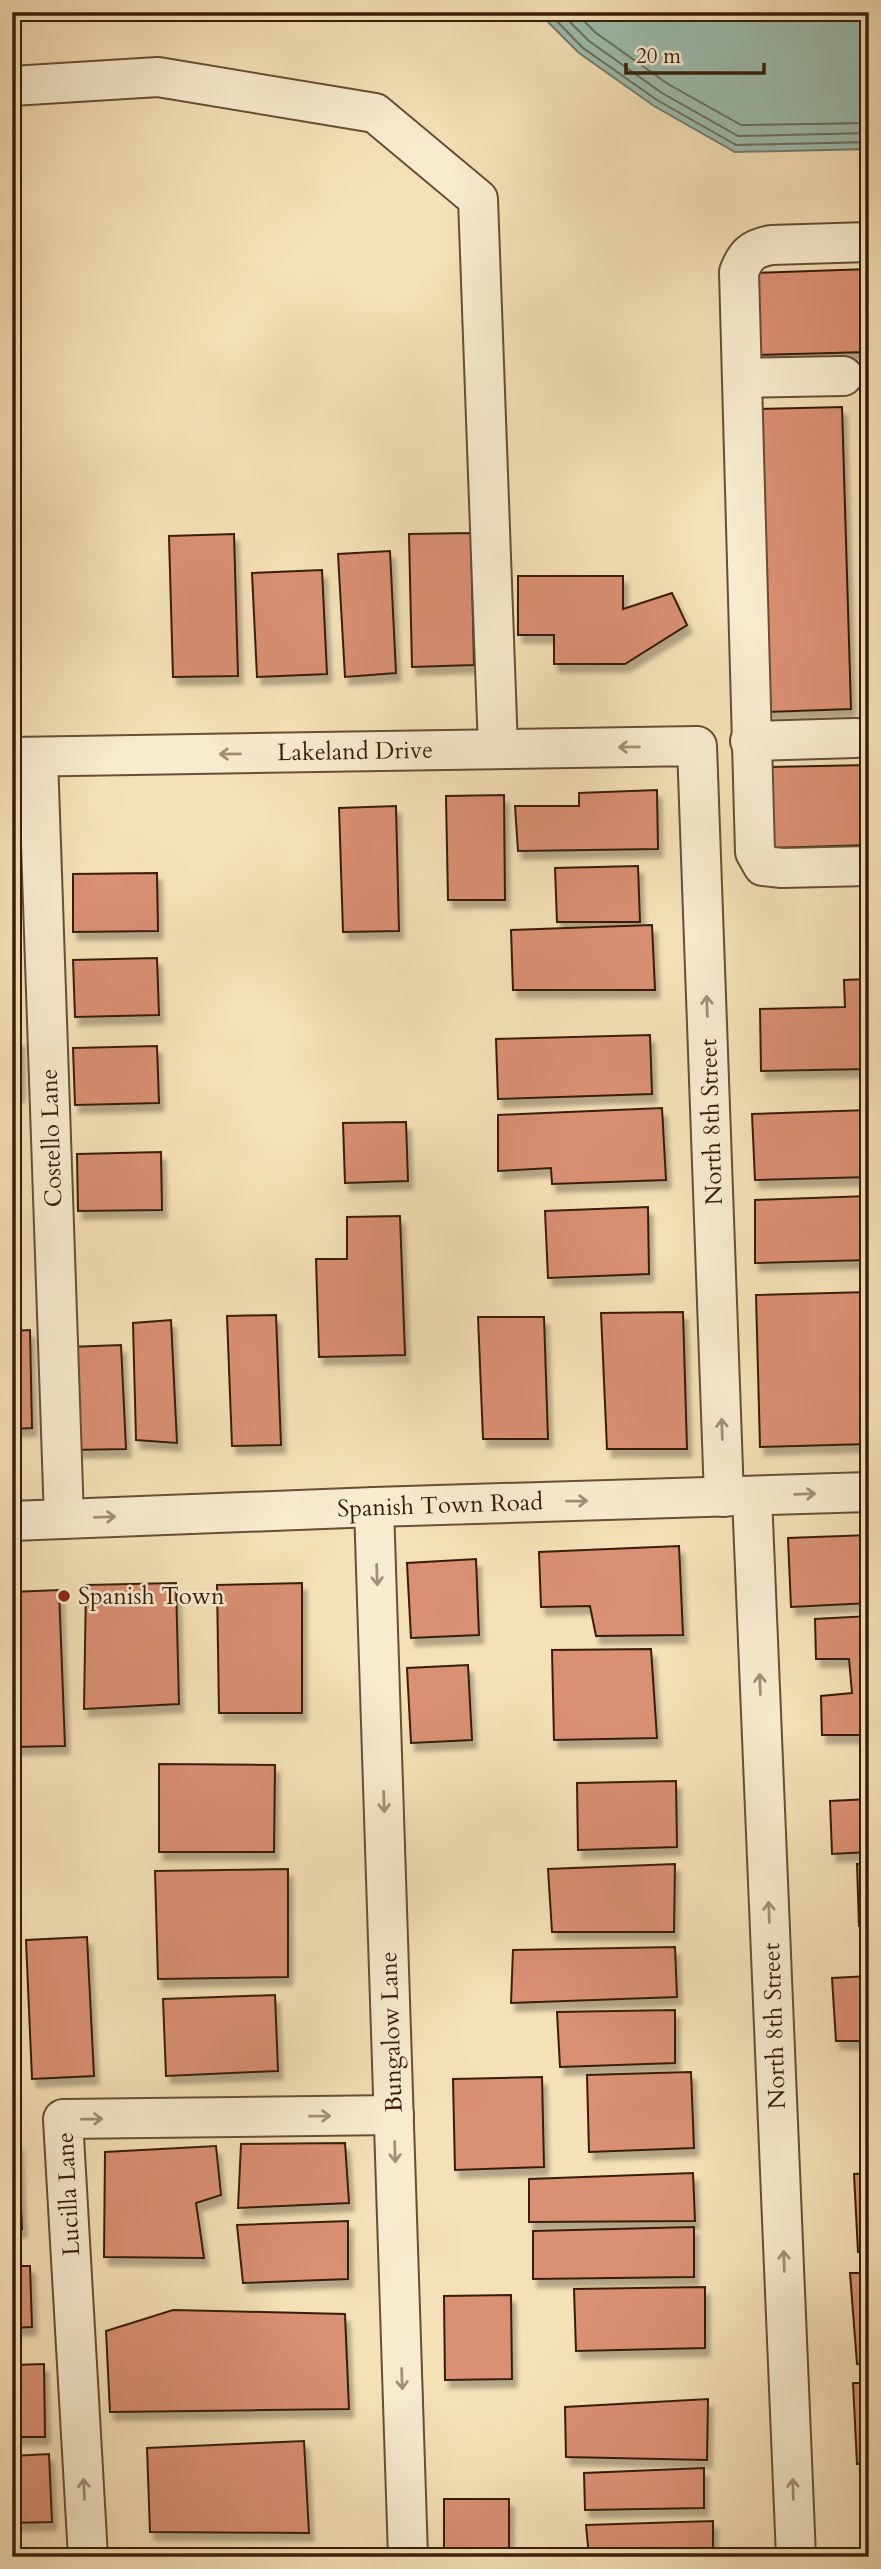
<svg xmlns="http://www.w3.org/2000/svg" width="881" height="2569" viewBox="0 0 881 2569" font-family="Cardo,serif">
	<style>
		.water { fill: #9cbdb0; stroke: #747d6e; stroke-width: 2 }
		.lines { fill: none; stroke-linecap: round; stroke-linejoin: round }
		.shore { stroke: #6a6e5d; stroke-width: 2 }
		.building { fill: #da9073; stroke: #381e0a; stroke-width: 2; filter: url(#shadow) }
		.minor-casing { stroke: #674f35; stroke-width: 42 }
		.minor { stroke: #f8ecd0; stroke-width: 38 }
		.oneway { stroke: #a28f77 }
		.poi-dot { fill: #8f2418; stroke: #f8ecd0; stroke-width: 2.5 }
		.labels { text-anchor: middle; stroke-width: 5; stroke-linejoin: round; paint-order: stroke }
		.street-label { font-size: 24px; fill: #381e0a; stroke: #f8ecd0 }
		.poi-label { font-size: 24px; fill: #381e0a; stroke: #f8ecd0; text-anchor: start }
	</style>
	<defs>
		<filter id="shadow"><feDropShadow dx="4.5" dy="8" stdDeviation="2" flood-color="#0004"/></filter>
	</defs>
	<rect width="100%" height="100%" fill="#f5e1b7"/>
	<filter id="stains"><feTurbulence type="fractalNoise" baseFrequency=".00286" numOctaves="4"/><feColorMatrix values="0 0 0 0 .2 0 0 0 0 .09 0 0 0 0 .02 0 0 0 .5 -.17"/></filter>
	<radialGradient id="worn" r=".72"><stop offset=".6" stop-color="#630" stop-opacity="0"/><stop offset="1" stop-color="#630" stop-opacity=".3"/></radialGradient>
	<path class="water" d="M 538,12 L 869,12 L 869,149 L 735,152 L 654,106 L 579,53 Z"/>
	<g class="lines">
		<g class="shore">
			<path d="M 548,12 L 583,48 L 657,100 L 736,145 L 869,142"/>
			<path d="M 560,12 L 589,41 L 662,93 L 738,136 L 869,133"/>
			<path d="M 575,12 L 596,33 L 668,84 L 741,125 L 869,123"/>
		</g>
	</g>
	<g class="building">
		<path d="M 869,269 L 869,352 L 756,355 L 754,273 Z"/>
		<path d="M 842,407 L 851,709 L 767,712 L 758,409 Z"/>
		<path d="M 471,533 L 474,665 L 412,667 L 409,534 Z"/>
		<path d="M 234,534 L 238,676 L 173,677 L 169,536 Z"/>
		<path d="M 390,551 L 396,673 L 345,677 L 338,554 Z"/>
		<path d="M 322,570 L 327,674 L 257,677 L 252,573 Z"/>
		<path d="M 518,576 L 623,576 L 623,609 L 672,593 L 687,625 L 625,664 L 554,664 L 554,635 L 518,635 Z"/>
		<path d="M 869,765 L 869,845 L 771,848 L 769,767 Z"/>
		<path d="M 657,790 L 658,849 L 518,851 L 515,806 L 579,806 L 579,793 Z"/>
		<path d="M 504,795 L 505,900 L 448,900 L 446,796 Z"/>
		<path d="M 396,806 L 399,931 L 343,932 L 339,808 Z"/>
		<path d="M 12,844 L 18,844 L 19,894 L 12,894 Z"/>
		<path d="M 638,866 L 640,922 L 557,922 L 555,868 Z"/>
		<path d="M 157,873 L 158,931 L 73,932 L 73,874 Z"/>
		<path d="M 652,925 L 655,990 L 513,990 L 511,930 Z"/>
		<path d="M 157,958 L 159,1015 L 75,1017 L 73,960 Z"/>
		<path d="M 869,979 L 869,1069 L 761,1071 L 760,1009 L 845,1007 L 844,980 Z"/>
		<path d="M 650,1035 L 652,1094 L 498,1099 L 496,1039 Z"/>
		<rect x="12" y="1039" width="8" height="55"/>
		<path d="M 157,1046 L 159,1103 L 75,1105 L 73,1048 Z"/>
		<path d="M 662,1108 L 666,1180 L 552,1184 L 551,1168 L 498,1171 L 498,1115 Z"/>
		<path d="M 869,1110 L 869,1177 L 755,1180 L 752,1114 Z"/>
		<path d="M 406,1122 L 408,1181 L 345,1183 L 343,1123 Z"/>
		<path d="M 161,1152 L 162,1210 L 78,1211 L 77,1154 Z"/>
		<path d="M 869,1196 L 869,1260 L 755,1263 L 755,1200 Z"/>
		<path d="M 648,1207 L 649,1274 L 548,1278 L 545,1211 Z"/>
		<path d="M 400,1216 L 405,1355 L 319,1357 L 316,1259 L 347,1259 L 347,1217 Z"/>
		<path d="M 869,1292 L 869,1444 L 760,1447 L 756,1295 Z"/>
		<path d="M 683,1312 L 687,1449 L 607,1449 L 601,1313 Z"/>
		<path d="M 276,1315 L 281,1445 L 232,1446 L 227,1316 Z"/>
		<path d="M 478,1317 L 544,1317 L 548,1439 L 483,1439 Z"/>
		<path d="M 171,1320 L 177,1443 L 136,1440 L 133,1323 Z"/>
		<path d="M 30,1330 L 32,1428 L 12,1429 L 12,1331 Z"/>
		<path d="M 121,1345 L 126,1449 L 69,1450 L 68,1347 Z"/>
		<path d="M 869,1535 L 869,1603 L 791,1607 L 788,1538 Z"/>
		<path d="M 679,1546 L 683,1635 L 596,1636 L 590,1606 L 541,1607 L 539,1552 Z"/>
		<path d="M 476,1559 L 479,1635 L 411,1638 L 407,1563 Z"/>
		<path d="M 176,1583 L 179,1704 L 84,1709 L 86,1585 Z"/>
		<path d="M 302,1583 L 302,1713 L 219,1713 L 217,1585 Z"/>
		<path d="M 59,1590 L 65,1746 L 12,1747 L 12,1592 Z"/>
		<path d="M 869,1616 L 869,1735 L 822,1735 L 821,1696 L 852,1693 L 849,1659 L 816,1659 L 815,1619 Z"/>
		<path d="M 651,1649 L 657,1738 L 554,1740 L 552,1650 Z"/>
		<path d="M 468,1665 L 472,1740 L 411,1743 L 407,1668 Z"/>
		<path d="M 159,1764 L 275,1765 L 274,1852 L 159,1852 Z"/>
		<path d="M 676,1781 L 677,1847 L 578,1850 L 577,1783 Z"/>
		<path d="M 869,1799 L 869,1852 L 832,1854 L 830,1801 Z"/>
		<path d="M 675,1864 L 674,1932 L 552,1932 L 548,1869 Z"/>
		<path d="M 857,1864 L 869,1864 L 869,1926 L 859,1926 Z"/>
		<path d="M 288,1869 L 288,1977 L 158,1979 L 155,1871 Z"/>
		<path d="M 87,1937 L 94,2076 L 32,2079 L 26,1940 Z"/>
		<path d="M 675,1947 L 677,1997 L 511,2003 L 513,1950 Z"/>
		<path d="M 869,1976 L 869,2041 L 836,2041 L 832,1978 Z"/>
		<path d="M 275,1995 L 278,2071 L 166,2076 L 163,1999 Z"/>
		<path d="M 675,2010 L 675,2063 L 560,2067 L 557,2012 Z"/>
		<path d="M 691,2072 L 694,2148 L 589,2152 L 587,2075 Z"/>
		<path d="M 542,2077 L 544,2167 L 455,2170 L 453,2079 Z"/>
		<path d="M 12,2142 L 18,2142 L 22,2229 L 12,2230 Z"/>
		<path d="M 345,2143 L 349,2203 L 238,2208 L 241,2144 Z"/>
		<path d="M 216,2146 L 221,2195 L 196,2203 L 204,2258 L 104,2257 L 105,2152 Z"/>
		<path d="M 693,2173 L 695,2221 L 529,2222 L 529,2179 Z"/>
		<path d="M 869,2173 L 869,2252 L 858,2252 L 854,2174 Z"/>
		<path d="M 348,2221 L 348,2279 L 243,2283 L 237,2225 Z"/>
		<path d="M 694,2227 L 694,2277 L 533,2279 L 533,2231 Z"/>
		<path d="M 12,2266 L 30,2266 L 32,2327 L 12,2328 Z"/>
		<path d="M 850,2273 L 869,2273 L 869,2363 L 857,2364 Z"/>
		<path d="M 705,2287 L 705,2348 L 576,2351 L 574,2289 Z"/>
		<path d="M 511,2295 L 512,2379 L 445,2380 L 444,2296 Z"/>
		<path d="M 173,2310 L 345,2314 L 349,2409 L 110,2412 L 106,2331 Z"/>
		<path d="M 44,2364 L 45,2437 L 12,2437 L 12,2365 Z"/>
		<path d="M 853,2383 L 869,2383 L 869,2463 L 857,2464 Z"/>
		<path d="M 708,2399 L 707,2460 L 566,2457 L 565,2407 Z"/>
		<path d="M 304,2441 L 309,2533 L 150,2532 L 147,2448 Z"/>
		<path d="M 49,2454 L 52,2522 L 12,2523 L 12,2456 Z"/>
		<path d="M 704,2468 L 704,2508 L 585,2510 L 584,2473 Z"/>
		<rect x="444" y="2499" width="65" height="58"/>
		<path d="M 713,2521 L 713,2557 L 589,2557 L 586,2525 Z"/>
	</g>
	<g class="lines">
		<defs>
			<g id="minor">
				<path d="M 12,86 L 158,77 L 375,113 L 478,199 L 498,749"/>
				<path d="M 869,242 L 771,245 C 752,249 746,254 739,272 L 755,852 L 763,866 L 782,868 L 869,866"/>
				<path d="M 742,378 L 843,376"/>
				<path d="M 750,741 L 855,738"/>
				<path d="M 12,757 L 697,746 L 724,1497"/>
				<path d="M 38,757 L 64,1519"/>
				<path d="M 752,1496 L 796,2557"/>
				<path d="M 374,1507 L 408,2557"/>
				<path d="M 12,1521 L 374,1507 L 869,1492"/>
				<path d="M 88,2557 L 63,2119 L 394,2115"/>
			</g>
		</defs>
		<use href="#minor" class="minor-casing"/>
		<use href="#minor" class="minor"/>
	</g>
	<defs><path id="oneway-shaft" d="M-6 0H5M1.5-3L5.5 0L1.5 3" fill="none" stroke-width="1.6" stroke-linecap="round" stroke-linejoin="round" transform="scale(1.75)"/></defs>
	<g class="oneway">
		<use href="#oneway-shaft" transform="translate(629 747) rotate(179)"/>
		<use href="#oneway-shaft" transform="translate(230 754) rotate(179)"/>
		<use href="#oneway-shaft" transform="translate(707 1006) rotate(-92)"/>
		<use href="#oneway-shaft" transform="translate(722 1429) rotate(-92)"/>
		<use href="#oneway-shaft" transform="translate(805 1494) rotate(-2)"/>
		<use href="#oneway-shaft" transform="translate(577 1501) rotate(-1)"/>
		<use href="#oneway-shaft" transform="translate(105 1517) rotate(-2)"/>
		<use href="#oneway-shaft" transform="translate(377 1575) rotate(88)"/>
		<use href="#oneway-shaft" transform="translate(760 1684) rotate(-92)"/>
		<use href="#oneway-shaft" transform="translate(384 1802) rotate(88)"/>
		<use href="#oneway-shaft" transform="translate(769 1912) rotate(-92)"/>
		<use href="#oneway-shaft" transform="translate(320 2116) rotate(-1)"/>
		<use href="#oneway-shaft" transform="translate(92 2119) rotate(-1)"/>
		<use href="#oneway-shaft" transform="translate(395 2152) rotate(88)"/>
		<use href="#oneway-shaft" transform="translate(784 2261) rotate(-92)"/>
		<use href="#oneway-shaft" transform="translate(402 2379) rotate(88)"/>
		<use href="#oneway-shaft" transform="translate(84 2489) rotate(-93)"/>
		<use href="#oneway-shaft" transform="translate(793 2489) rotate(-92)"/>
	</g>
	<circle class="poi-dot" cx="64" cy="1596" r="7"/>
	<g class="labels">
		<g class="street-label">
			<text transform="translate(355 751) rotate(-1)" y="8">Lakeland Drive</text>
			<text transform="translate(711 1122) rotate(-92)" y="8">North 8th Street</text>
			<text transform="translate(51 1138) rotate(-92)" y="8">Costello Lane</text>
			<text transform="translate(440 1505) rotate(-2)" y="8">Spanish Town Road</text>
			<text transform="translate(774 2026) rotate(-92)" y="8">North 8th Street</text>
			<text transform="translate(391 2032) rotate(-92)" y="8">Bungalow Lane</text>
			<text transform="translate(68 2194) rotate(-93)" y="8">Lucilla Lane</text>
		</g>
		<g class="poi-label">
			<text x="78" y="1604">Spanish Town</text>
		</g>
	</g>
	<rect width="881" height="2569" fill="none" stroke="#f5e1b7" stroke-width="42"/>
	<rect x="14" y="14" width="853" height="2541" fill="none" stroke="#381e0a" stroke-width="3.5"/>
	<rect x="21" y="21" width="839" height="2527" fill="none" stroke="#381e0a" stroke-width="2"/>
	<path d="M626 63v10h138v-10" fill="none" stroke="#381e0a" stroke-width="3.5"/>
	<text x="636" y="63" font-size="21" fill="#381e0a" stroke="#f8ecd0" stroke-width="5" paint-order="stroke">20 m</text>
	<rect width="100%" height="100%" filter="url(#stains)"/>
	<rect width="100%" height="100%" fill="url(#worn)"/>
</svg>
